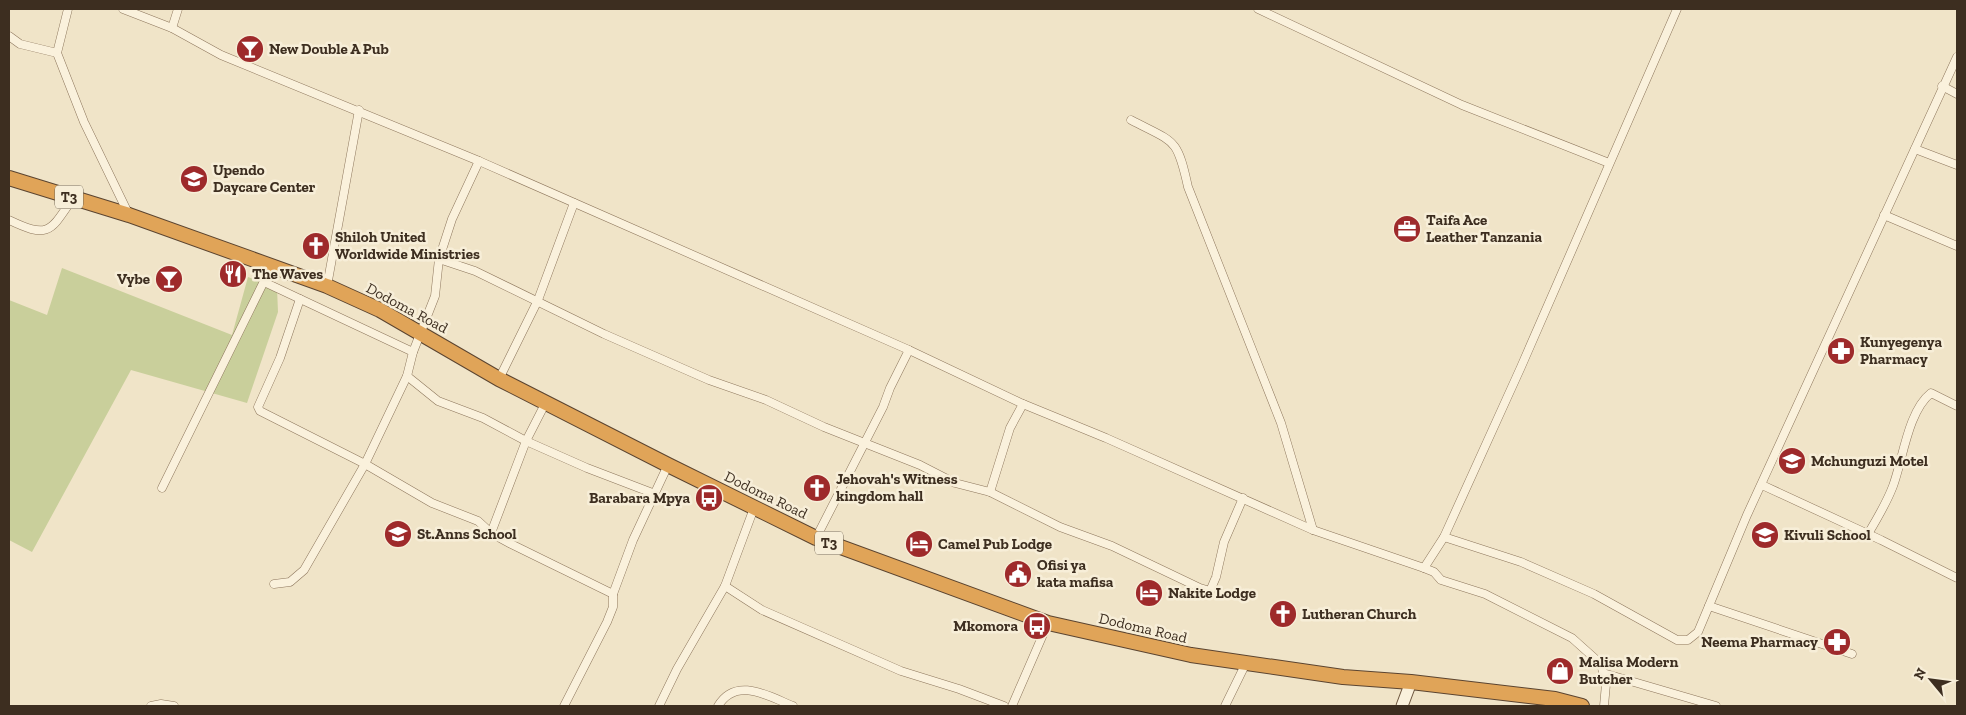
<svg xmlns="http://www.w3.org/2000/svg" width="1966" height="715" viewBox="0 0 1966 715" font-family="'Zilla Slab',serif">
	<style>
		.green { fill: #c9cf9b }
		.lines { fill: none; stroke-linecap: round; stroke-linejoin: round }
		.street-casing { stroke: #8d765c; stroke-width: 9 }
		.secondary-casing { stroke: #6f573f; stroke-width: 13 }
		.highway-casing { stroke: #5b4430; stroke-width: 16 }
		.street { stroke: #faf1dc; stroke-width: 8 }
		.secondary { stroke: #faf1dc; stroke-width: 11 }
		.highway { stroke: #e0a458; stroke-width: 14 }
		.labels { text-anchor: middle; stroke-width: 5; stroke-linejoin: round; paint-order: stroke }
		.shield { fill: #f7eed8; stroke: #756857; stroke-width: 1 }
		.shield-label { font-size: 14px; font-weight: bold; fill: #3d2e20 }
		.poi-label { font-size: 15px; font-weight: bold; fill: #3d2e20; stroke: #f7eed8; text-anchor: start }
		.street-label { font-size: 15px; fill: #3d2e20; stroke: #f7eed8 }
	</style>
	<rect width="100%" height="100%" fill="#f0e4c8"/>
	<path class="green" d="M 62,268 L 232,335 L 248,277 L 277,288 L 278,312 L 247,403 L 131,370 L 32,552 L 9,540 L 9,300 L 47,315 Z"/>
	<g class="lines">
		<defs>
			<g id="street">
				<path d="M 68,9 L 57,53 L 84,122 L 129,215"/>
				<path d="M 123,9 L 172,28 L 221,55 L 479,161 L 909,350 L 1023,404 L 1106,438 L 1313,530 L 1424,568"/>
				<path d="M 1258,9 L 1462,105 L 1609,163"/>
				<path d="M 172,28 L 178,9"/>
				<path d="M 9,36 L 20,44 L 57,53"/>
				<path d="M 1942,86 L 1957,94"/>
				<path d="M 1131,120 C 1175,143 1177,137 1188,187 L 1281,423 L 1313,530"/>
				<path d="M 1915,149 L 1957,165"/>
				<path d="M 1884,215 L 1957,246"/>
				<path d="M 9,220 C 49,239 50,232 73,198"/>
				<path d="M 439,259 L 475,271 L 604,334 L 709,380 L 766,400 L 824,427 L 920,465 L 955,483 L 990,492 L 1060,527 L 1112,546 L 1200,588 L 1210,591 L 1216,577 L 1224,542 L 1243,498"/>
				<path d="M 264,282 L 413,352"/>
				<path d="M 327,286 L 359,110"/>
				<path d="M 300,299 L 280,358 L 258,407 L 260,411 L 365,464 L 432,503 L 478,521 L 491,533 L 511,544 L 613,594"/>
				<path d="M 407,376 L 438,401 L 483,418 L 526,441 L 587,468 L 655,494"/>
				<path d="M 499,379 L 538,300 L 574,203"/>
				<path d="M 1762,485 L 1881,540 L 1957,578"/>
				<path d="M 162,488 L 272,265"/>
				<path d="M 990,492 L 1010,428 L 1023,404"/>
				<path d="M 491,533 L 526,441 L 546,402"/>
				<path d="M 1868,534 C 1877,519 1887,502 1893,486 C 1903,459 1908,411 1931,393 L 1957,406"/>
				<path d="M 1444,537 L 1521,562 L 1594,594 L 1677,640 L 1688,640 L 1698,632 L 1747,515 L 1957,57"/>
				<path d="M 816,538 L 883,407 L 890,388 L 909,350"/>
				<path d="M 274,584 L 290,582 L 304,570 L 365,464 L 407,376 L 413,352 L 435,296 L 439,259 L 452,219 L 479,161"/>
				<path d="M 725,586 L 762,610 L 901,671 L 959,689 L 1004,706"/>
				<path d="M 1709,606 L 1852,654"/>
				<path d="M 1603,673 L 1716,706"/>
				<path d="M 151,706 L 161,704 L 174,706"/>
				<path d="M 564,706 L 607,622 L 613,607 L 613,594 L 633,540 L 668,465"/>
				<path d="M 659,706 L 677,669 L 725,586 L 754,508"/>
				<path d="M 718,706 C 736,676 768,696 793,706"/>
				<path d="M 1012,706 L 1048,623"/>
				<path d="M 1225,706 L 1246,663"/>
				<path d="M 1604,706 L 1606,684 L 1601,664 L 1572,638 L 1485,594 L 1441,580 L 1434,572 L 1424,568 L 1444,537 L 1521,367 L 1677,9"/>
			</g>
			<path id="secondary" d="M 1402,706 L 1411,682"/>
			<path id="highway" d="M 9,178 L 129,215 L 327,286 L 380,310 L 499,379 L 668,465 L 816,538 L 1048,623 L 1191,655 L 1343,677 L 1411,682 L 1555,699 L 1582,706"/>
		</defs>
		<use href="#street" class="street-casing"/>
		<use href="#secondary" class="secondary-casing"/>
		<use href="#highway" class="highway-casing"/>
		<use href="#street" class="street"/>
		<use href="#secondary" class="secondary"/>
		<use href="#highway" class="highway"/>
	</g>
	<defs>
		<symbol id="bar-disc" viewBox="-11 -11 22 22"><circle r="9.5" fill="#9e2a2b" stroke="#f7eed8"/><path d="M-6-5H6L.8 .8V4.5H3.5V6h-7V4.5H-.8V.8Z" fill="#fff"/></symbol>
		<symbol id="school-disc" viewBox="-11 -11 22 22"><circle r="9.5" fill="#9e2a2b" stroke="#f7eed8"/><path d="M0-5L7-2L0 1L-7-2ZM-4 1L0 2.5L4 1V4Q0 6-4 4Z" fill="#fff"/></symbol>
		<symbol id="office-disc" viewBox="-11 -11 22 22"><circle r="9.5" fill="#9e2a2b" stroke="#f7eed8"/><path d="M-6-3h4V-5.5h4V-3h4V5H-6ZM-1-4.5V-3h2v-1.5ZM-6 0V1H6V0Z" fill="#fff"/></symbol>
		<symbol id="church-disc" viewBox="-11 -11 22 22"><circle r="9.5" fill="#9e2a2b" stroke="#f7eed8"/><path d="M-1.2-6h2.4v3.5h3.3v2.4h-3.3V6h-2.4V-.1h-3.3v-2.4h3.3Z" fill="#fff"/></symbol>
		<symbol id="restaurant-disc" viewBox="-11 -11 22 22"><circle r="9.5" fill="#9e2a2b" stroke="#f7eed8"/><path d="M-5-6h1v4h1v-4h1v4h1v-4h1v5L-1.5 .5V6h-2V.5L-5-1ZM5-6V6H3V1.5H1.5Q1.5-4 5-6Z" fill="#fff"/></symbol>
		<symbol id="pharmacy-disc" viewBox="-11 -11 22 22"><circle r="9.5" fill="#9e2a2b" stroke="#f7eed8"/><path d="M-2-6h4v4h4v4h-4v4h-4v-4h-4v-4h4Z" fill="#fff"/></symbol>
		<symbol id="bus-disc" viewBox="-11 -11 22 22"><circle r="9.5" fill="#9e2a2b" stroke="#f7eed8"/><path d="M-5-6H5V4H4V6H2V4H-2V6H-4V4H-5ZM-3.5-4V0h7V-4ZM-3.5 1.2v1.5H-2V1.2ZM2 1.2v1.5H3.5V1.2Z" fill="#fff"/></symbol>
		<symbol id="hotel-disc" viewBox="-11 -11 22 22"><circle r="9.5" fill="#9e2a2b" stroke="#f7eed8"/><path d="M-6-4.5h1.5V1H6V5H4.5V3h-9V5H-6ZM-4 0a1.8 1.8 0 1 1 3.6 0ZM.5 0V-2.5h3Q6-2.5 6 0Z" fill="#fff"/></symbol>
		<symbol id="civic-disc" viewBox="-11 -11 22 22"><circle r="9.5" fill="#9e2a2b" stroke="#f7eed8"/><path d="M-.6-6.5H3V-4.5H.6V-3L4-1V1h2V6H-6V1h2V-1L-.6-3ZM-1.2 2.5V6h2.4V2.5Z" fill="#fff"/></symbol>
		<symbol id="shop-disc" viewBox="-11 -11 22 22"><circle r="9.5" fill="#9e2a2b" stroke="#f7eed8"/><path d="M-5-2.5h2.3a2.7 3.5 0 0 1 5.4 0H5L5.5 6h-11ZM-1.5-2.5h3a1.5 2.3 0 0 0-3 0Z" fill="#fff"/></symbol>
	</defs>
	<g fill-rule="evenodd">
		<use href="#bar-disc" x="234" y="33" width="32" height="32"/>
		<use href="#school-disc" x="178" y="163" width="32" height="32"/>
		<use href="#office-disc" x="1391" y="213" width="32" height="32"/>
		<use href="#church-disc" x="300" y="230" width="32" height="32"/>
		<use href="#restaurant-disc" x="217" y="258" width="32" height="32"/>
		<use href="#bar-disc" x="153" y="263" width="32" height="32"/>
		<use href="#pharmacy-disc" x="1825" y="335" width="32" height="32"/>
		<use href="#school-disc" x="1776" y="445" width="32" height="32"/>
		<use href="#church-disc" x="801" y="472" width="32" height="32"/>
		<use href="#bus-disc" x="693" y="482" width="32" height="32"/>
		<use href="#school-disc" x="382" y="518" width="32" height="32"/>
		<use href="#school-disc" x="1749" y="519" width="32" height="32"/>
		<use href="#hotel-disc" x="903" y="528" width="32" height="32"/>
		<use href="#civic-disc" x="1002" y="558" width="32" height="32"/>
		<use href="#hotel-disc" x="1133" y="577" width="32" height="32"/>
		<use href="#church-disc" x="1267" y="598" width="32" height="32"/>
		<use href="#bus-disc" x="1021" y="610" width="32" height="32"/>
		<use href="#pharmacy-disc" x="1821" y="626" width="32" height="32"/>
		<use href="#shop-disc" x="1544" y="655" width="32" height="32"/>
	</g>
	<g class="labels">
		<g class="shield">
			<rect x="55" y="185.5" width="28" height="23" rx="4"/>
			<rect x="815" y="531.5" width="28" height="23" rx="4"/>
		</g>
		<g class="shield-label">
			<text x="69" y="202">T3</text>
			<text x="829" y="548">T3</text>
		</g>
		<g class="poi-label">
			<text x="269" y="54">New Double A Pub</text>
			<text x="213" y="175">Upendo<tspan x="213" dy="17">Daycare Center</tspan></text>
			<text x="1426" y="225">Taifa Ace<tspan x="1426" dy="17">Leather Tanzania</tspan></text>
			<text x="335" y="242">Shiloh United<tspan x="335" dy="17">Worldwide Ministries</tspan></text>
			<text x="252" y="279">The Waves</text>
			<text x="150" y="284" text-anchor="end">Vybe</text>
			<text x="1860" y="347">Kunyegenya<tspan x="1860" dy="17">Pharmacy</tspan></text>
			<text x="1811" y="466">Mchunguzi Motel</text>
			<text x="836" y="484">Jehovah's Witness<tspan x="836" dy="17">kingdom hall</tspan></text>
			<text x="690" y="503" text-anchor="end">Barabara Mpya</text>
			<text x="417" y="539">St.Anns School</text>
			<text x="1784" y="540">Kivuli School</text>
			<text x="938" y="549">Camel Pub Lodge</text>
			<text x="1037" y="570">Ofisi ya<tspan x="1037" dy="17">kata mafisa</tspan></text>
			<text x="1168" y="598">Nakite Lodge</text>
			<text x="1302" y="619">Lutheran Church</text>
			<text x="1018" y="631" text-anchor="end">Mkomora</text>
			<text x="1818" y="647" text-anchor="end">Neema Pharmacy</text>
			<text x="1579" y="667">Malisa Modern<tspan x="1579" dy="17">Butcher</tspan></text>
		</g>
		<g class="street-label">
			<text transform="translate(407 308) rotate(28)" y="5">Dodoma Road</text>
			<text transform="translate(766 495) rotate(26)" y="5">Dodoma Road</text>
			<text transform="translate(1143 628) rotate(13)" y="5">Dodoma Road</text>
		</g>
	</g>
	<rect width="1966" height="715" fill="none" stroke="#3d2e20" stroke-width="20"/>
	<g transform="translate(1931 680) rotate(299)" stroke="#f7eed8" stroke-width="4" paint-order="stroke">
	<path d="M0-4L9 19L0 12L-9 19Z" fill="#3d2e20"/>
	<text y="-8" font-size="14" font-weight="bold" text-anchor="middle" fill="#3d2e20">N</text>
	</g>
</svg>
